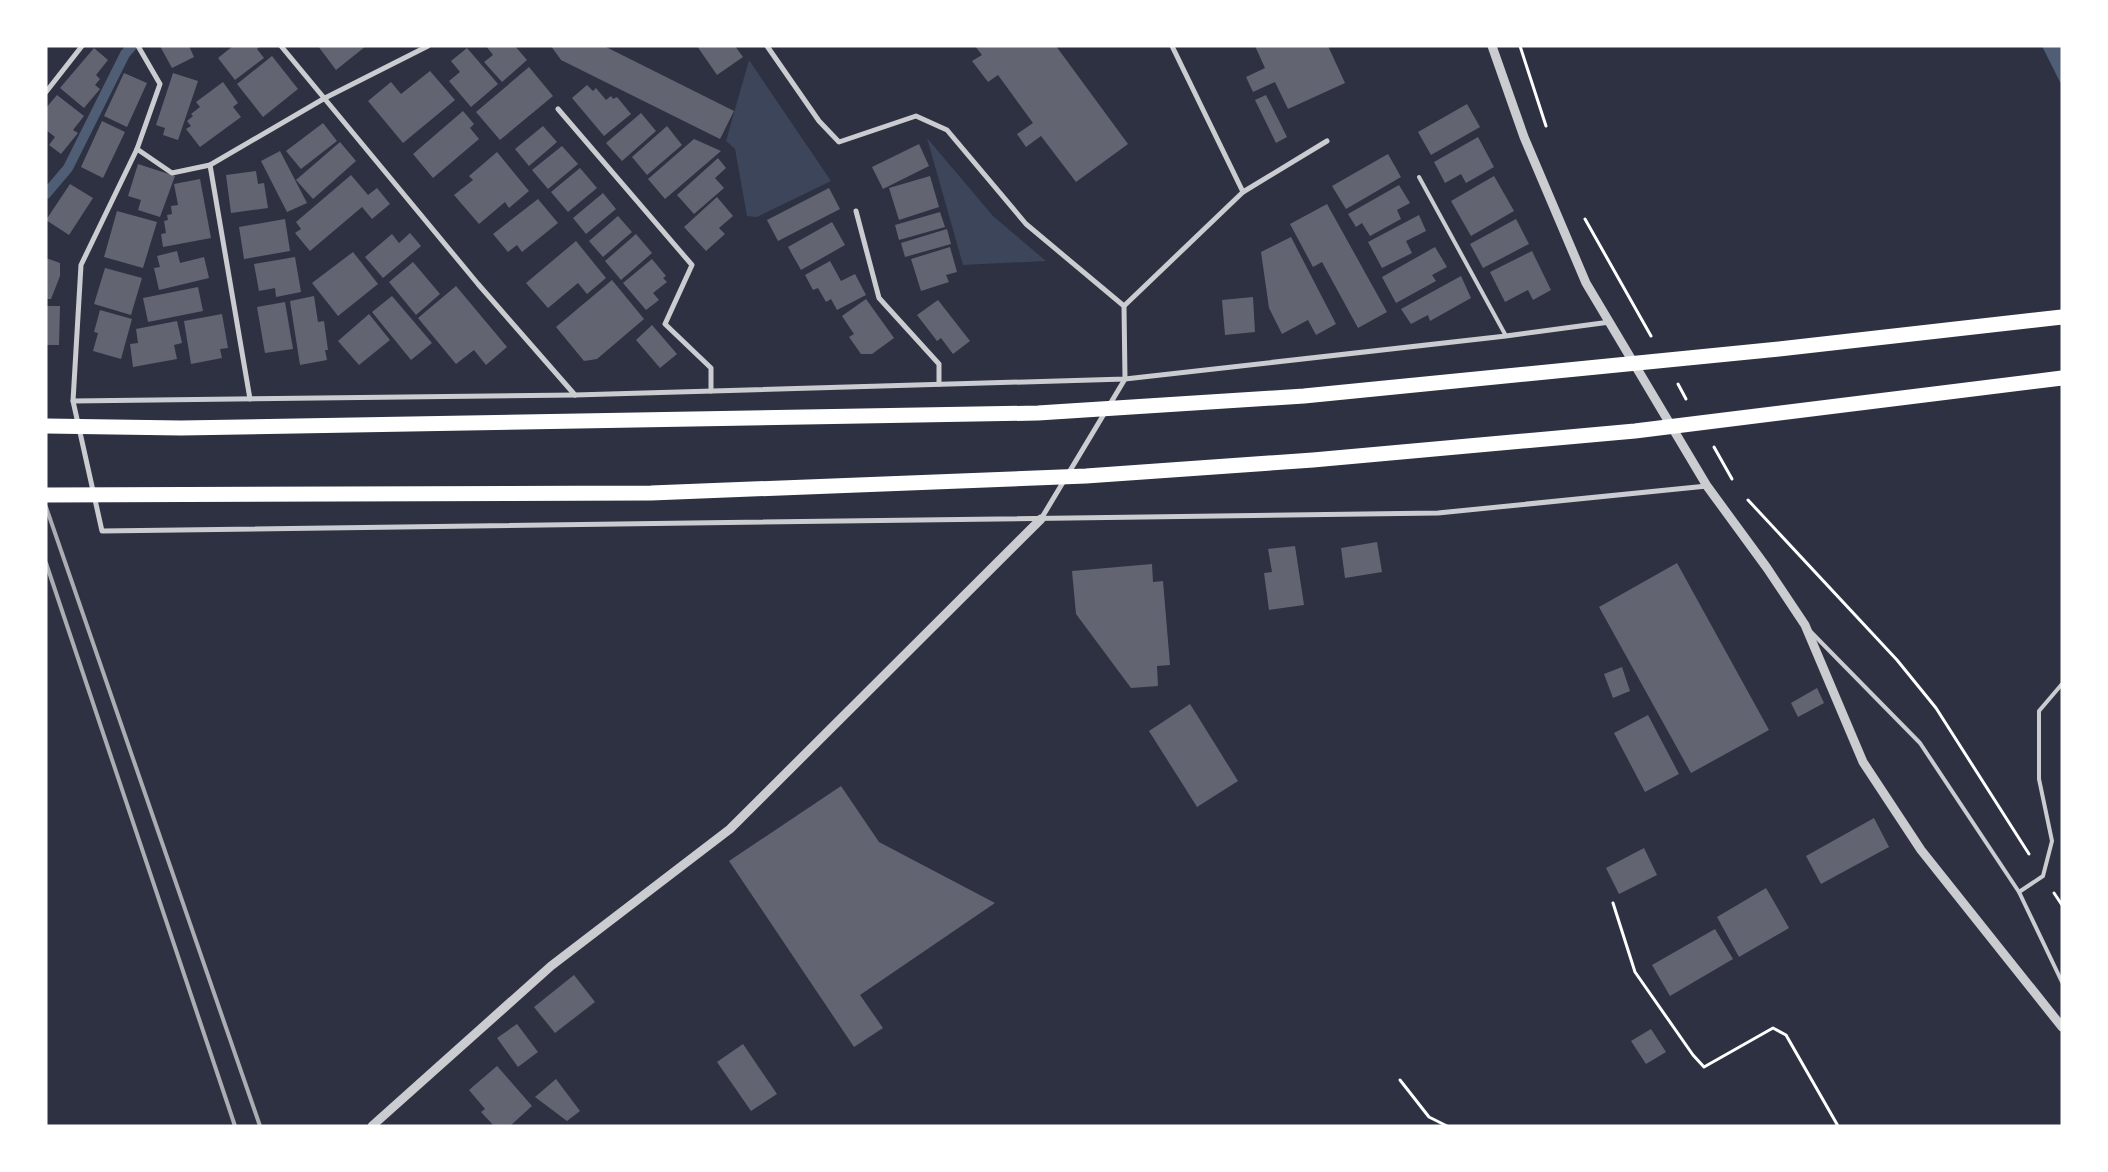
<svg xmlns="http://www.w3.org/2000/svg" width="2108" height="1172" viewBox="0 0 2108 1172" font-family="Ubuntu,sans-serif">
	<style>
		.green { fill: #3c4559 }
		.water { fill: #4f5d75 }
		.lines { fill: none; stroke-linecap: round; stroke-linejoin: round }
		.stream { stroke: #4f5d75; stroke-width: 10 }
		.building { fill: #626471 }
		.path { stroke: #fff; stroke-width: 3 }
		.service { stroke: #caccd0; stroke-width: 4 }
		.minor { stroke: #caccd0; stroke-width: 5 }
		.tertiary { stroke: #caccd0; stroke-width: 9 }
		.motorway { stroke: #fff; stroke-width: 15 }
		.rail { stroke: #abadb3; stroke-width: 4 }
	</style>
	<rect width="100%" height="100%" fill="#2d3142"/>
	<g class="green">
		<path d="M 749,60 L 831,181 L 757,217 L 747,216 L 735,149 L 726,141 Z"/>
		<path d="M 927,138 L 993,216 L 1046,261 L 963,265 Z"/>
	</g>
	<path class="water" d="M 2042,46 L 2062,46 L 2062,86 Z"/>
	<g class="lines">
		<path class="stream" d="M 46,194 L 68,168 L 125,54 L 132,46"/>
	</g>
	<g class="building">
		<path d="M 160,46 L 189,46 L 194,57 L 172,68 Z"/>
		<path d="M 233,46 L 260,46 L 257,49 L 264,58 L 235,80 L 218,58 Z"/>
		<path d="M 318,46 L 366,46 L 336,70 Z"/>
		<path d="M 486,46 L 515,46 L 527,60 L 502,82 L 484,62 L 493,55 Z"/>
		<path d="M 551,46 L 604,46 L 734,111 L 720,139 L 561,60 Z"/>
		<path d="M 697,46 L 735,46 L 743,57 L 717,75 Z"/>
		<path d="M 975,46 L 1056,46 L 1128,144 L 1076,182 L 1041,136 L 1026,147 L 1017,134 L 1033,123 L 998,75 L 988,82 L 972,61 L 982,55 Z"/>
		<path d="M 1255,46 L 1328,46 L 1345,83 L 1288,109 L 1275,82 L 1253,92 L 1246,77 L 1265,68 Z"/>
		<path d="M 94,48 L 108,60 L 96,75 L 100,79 L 95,85 L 100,89 L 84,108 L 60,88 Z"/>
		<path d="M 467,48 L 498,84 L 471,107 L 449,81 L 460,72 L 451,61 Z"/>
		<path d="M 272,56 L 298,89 L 263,117 L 237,84 Z"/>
		<path d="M 529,67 L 553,96 L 500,140 L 476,112 Z"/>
		<path d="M 430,71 L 455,100 L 403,143 L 368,101 L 391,82 L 401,94 Z"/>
		<path d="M 124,73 L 147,83 L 127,127 L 104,116 Z"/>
		<path d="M 173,73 L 198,81 L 178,140 L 163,135 L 165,128 L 156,125 Z"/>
		<path d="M 223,82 L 238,103 L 233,107 L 241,117 L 200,147 L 186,129 L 191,126 L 187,121 L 193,116 L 191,114 L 200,107 L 196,102 Z"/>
		<path d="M 587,85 L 593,91 L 596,88 L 606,100 L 611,96 L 613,99 L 617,97 L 631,114 L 604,136 L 572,98 Z"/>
		<path d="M 57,95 L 84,116 L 73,130 L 78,133 L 61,154 L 49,145 L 55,137 L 46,130 L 46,108 Z"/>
		<path d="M 1266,95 L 1287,137 L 1276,143 L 1255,100 Z"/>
		<path d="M 1467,104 L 1480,127 L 1431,155 L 1418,132 Z"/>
		<path d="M 463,111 L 474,124 L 470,128 L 479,139 L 433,178 L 413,154 Z"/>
		<path d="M 641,113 L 656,131 L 622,161 L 606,143 Z"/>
		<path d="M 102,121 L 125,132 L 103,178 L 81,167 Z"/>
		<path d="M 323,123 L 337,141 L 301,169 L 286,151 Z"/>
		<path d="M 543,126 L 557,142 L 529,166 L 515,149 Z"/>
		<path d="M 667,126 L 682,145 L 647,175 L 632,157 Z"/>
		<path d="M 1478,137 L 1494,167 L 1466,183 L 1461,174 L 1445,183 L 1434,162 Z"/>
		<path d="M 694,139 L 721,151 L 665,199 L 648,179 Z"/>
		<path d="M 340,142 L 356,161 L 313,199 L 296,180 Z"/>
		<path d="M 919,144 L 929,166 L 883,189 L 872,167 Z"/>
		<path d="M 562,146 L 578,164 L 548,189 L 532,170 Z"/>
		<path d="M 280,151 L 307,203 L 287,212 L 261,161 Z"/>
		<path d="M 497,152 L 529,191 L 509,208 L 505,202 L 479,224 L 454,195 L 473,180 L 469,176 Z"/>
		<path d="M 1388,154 L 1401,177 L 1346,209 L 1332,186 Z"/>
		<path d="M 718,158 L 726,168 L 715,178 L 724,188 L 694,214 L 677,195 Z"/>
		<path d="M 138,164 L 175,176 L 160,217 L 138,210 L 141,200 L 128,196 Z"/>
		<path d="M 580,168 L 597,188 L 568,212 L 551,192 Z"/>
		<path d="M 256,171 L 258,184 L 264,183 L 268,208 L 231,213 L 226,175 Z"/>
		<path d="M 351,175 L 368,195 L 377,188 L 390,204 L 372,219 L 362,207 L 310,251 L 295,233 L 301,229 L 296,222 Z"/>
		<path d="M 930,176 L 939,207 L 899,220 L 889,188 Z"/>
		<path d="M 1494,176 L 1514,211 L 1471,236 L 1451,201 Z"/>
		<path d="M 200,179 L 211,238 L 163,247 L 161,234 L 166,233 L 164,221 L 168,220 L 167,215 L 172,214 L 171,206 L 178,205 L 174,184 Z"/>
		<path d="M 70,184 L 93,198 L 69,235 L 46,220 Z"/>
		<path d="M 1399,185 L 1410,203 L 1397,210 L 1401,219 L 1370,236 L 1362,223 L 1356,227 L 1348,214 Z"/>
		<path d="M 829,188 L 840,209 L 778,241 L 767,220 Z"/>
		<path d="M 603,193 L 616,209 L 586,234 L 573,218 Z"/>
		<path d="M 717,197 L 733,216 L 719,228 L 725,234 L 706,251 L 684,227 Z"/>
		<path d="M 538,199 L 558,223 L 522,252 L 517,245 L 508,252 L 493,234 Z"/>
		<path d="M 1327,204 L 1387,312 L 1358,328 L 1322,262 L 1313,267 L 1290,224 Z"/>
		<path d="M 117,211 L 157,222 L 143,268 L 104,257 Z"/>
		<path d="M 940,212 L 945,227 L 899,240 L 895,225 Z"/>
		<path d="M 1419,215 L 1426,231 L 1406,241 L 1412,253 L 1382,268 L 1368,242 Z"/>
		<path d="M 618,216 L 632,232 L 603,257 L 589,241 Z"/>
		<path d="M 285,219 L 290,251 L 244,259 L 239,227 Z"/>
		<path d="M 1516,219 L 1529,244 L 1483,268 L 1470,244 Z"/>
		<path d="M 832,222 L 845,245 L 801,270 L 788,247 Z"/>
		<path d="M 947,229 L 951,244 L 905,257 L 901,243 Z"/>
		<path d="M 410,233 L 421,246 L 383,278 L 365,257 L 392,234 L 399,243 Z"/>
		<path d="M 636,234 L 652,253 L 621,280 L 605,261 Z"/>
		<path d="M 1291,237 L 1336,324 L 1316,335 L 1308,320 L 1282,334 L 1269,308 L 1261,252 Z"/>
		<path d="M 576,241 L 606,278 L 587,294 L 578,283 L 548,308 L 526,283 Z"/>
		<path d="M 950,247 L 957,272 L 946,275 L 949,282 L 921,291 L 911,259 Z"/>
		<path d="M 1435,247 L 1447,267 L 1432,275 L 1436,281 L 1396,303 L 1382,277 Z"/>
		<path d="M 177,251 L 180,263 L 204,257 L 209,278 L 159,290 L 154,268 L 160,267 L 157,256 Z"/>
		<path d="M 1532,251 L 1551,290 L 1533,300 L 1528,290 L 1505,302 L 1490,272 Z"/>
		<path d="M 353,252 L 378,284 L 338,316 L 312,283 Z"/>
		<path d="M 295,257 L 301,292 L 276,297 L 275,288 L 259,291 L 254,264 Z"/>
		<path d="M 46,258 L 60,263 L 60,276 L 51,299 L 46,299 Z"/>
		<path d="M 652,259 L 666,276 L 663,278 L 667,282 L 653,293 L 659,300 L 646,310 L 623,283 Z"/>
		<path d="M 830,261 L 841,281 L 855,274 L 866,295 L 837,310 L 831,299 L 826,302 L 818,288 L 813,290 L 805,275 Z"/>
		<path d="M 413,262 L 440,294 L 416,315 L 389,282 Z"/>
		<path d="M 105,268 L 142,278 L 131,315 L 94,304 Z"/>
		<path d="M 1461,276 L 1471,298 L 1430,321 L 1428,315 L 1411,324 L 1401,309 Z"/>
		<path d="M 612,280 L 644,319 L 597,359 L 584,361 L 556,327 Z"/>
		<path d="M 456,286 L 507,347 L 486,365 L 474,350 L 456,364 L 418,318 Z"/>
		<path d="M 198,287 L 203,311 L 148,322 L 143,298 Z"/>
		<path d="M 314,296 L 318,322 L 324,321 L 328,350 L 325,350 L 327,360 L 300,365 L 290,301 Z"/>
		<path d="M 392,296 L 432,343 L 411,360 L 372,312 Z"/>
		<path d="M 1253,297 L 1255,332 L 1225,335 L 1222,300 Z"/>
		<path d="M 866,299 L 894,338 L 872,354 L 861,354 L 849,337 L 854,334 L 842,316 Z"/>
		<path d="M 938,300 L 970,341 L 953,354 L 941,338 L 937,341 L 917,315 Z"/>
		<path d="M 285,302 L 293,349 L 265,353 L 257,307 Z"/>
		<path d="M 46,306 L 60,306 L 59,345 L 46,345 Z"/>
		<path d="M 100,310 L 132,319 L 121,359 L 93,351 L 98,333 L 94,332 Z"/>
		<path d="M 222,314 L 228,348 L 220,349 L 222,358 L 191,364 L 184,321 Z"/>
		<path d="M 369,314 L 390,340 L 359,365 L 338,341 Z"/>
		<path d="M 177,321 L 182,343 L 174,345 L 177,359 L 133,367 L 130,344 L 138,343 L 136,329 Z"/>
		<path d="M 652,325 L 677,354 L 660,368 L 636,340 Z"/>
		<path d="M 1377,542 L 1382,572 L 1345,578 L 1341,548 Z"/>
		<path d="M 1295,546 L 1304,605 L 1269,610 L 1264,573 L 1272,572 L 1268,549 Z"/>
		<path d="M 1677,563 L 1769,730 L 1691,773 L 1599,607 Z"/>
		<path d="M 1152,564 L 1153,582 L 1163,581 L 1170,665 L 1157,666 L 1158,686 L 1131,688 L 1076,614 L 1072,571 Z"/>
		<path d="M 1622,667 L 1630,691 L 1613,698 L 1604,674 Z"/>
		<path d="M 1817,688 L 1824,703 L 1798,717 L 1791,703 Z"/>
		<path d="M 1190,704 L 1238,781 L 1197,807 L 1149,731 Z"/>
		<path d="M 1648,715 L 1679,774 L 1645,792 L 1614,733 Z"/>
		<path d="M 841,786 L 879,842 L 995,903 L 860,995 L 883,1028 L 854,1047 L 729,861 Z"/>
		<path d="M 1874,818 L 1889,847 L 1821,884 L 1806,856 Z"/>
		<path d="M 1644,848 L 1657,875 L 1619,894 L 1606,868 Z"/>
		<path d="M 1766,888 L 1789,928 L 1739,957 L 1717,917 Z"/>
		<path d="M 1715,929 L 1733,959 L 1670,996 L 1652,965 Z"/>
		<path d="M 574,975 L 595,1002 L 555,1033 L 534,1007 Z"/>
		<path d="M 517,1024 L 538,1052 L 518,1067 L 497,1038 Z"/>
		<path d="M 1651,1029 L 1666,1052 L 1646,1064 L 1631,1041 Z"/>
		<path d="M 743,1044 L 777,1094 L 751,1111 L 717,1062 Z"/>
		<path d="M 497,1066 L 532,1106 L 510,1126 L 494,1126 L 481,1112 L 485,1109 L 469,1090 Z"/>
		<path d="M 556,1079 L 580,1111 L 567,1121 L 535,1097 Z"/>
	</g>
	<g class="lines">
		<g class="path">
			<path d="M 1520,46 L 1546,126"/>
			<path d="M 1585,219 L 1651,336"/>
			<path d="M 1678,384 L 1686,399"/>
			<path d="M 1714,447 L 1732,479"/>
			<path d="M 1748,500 L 1897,660 L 1936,708 L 2029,854"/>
			<path d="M 2054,893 L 2062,905"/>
			<path d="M 1613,903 L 1635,972 L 1693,1055 L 1704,1067 L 1773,1028 L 1786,1035 L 1838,1126"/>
			<path d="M 1400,1080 L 1429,1117 L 1447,1126"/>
		</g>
		<g class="service">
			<path d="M 1419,177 L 1506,336"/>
			<path d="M 1811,632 L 1920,743 L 2019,892 L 2043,876 L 2052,841 L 2039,779 L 2039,711 L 2062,684"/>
			<path d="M 2019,892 L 2062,982"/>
		</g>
		<g class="minor">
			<path d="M 138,46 L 160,84 L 137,149 L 81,265 L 73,401 L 102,531 L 1438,513 L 1707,486"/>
			<path d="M 281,46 L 478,284 L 575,395"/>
			<path d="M 767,46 L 819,121 L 839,142 L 916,116 L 947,130 L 1026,224 L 1124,306 L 1125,379 L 1041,519"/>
			<path d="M 1172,46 L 1243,192"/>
			<path d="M 46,92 L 82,46"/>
			<path d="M 558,109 L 692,265 L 665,324 L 711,368 L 711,391"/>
			<path d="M 137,149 L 172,173 L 210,165 L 325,98 L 428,46"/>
			<path d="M 210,165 L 250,399"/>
			<path d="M 856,211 L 879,298 L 939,364 L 939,384"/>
			<path d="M 1124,306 L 1243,192 L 1327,141"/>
			<path d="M 73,401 L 575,395 L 1125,379 L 1506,336 L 1610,322"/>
		</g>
		<g class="tertiary">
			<path d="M 1492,46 L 1524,137 L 1586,283 L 1707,486 L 1767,568 L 1805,625 L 1863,762 L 1921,850 L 2062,1027"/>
			<path d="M 372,1126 L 551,966 L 730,829 L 1041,519"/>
		</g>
		<g class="motorway">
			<path d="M 46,426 L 181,428 L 1038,413 L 1304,396 L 1779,349 L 2062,317"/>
			<path d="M 46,495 L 651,493 L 1086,476 L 1313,460 L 1635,431 L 2062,378"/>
		</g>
		<g class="rail">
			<path d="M 46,507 L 260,1126"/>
			<path d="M 46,563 L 235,1126"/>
		</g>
	</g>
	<rect width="2108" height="1172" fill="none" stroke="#ffffff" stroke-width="95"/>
</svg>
